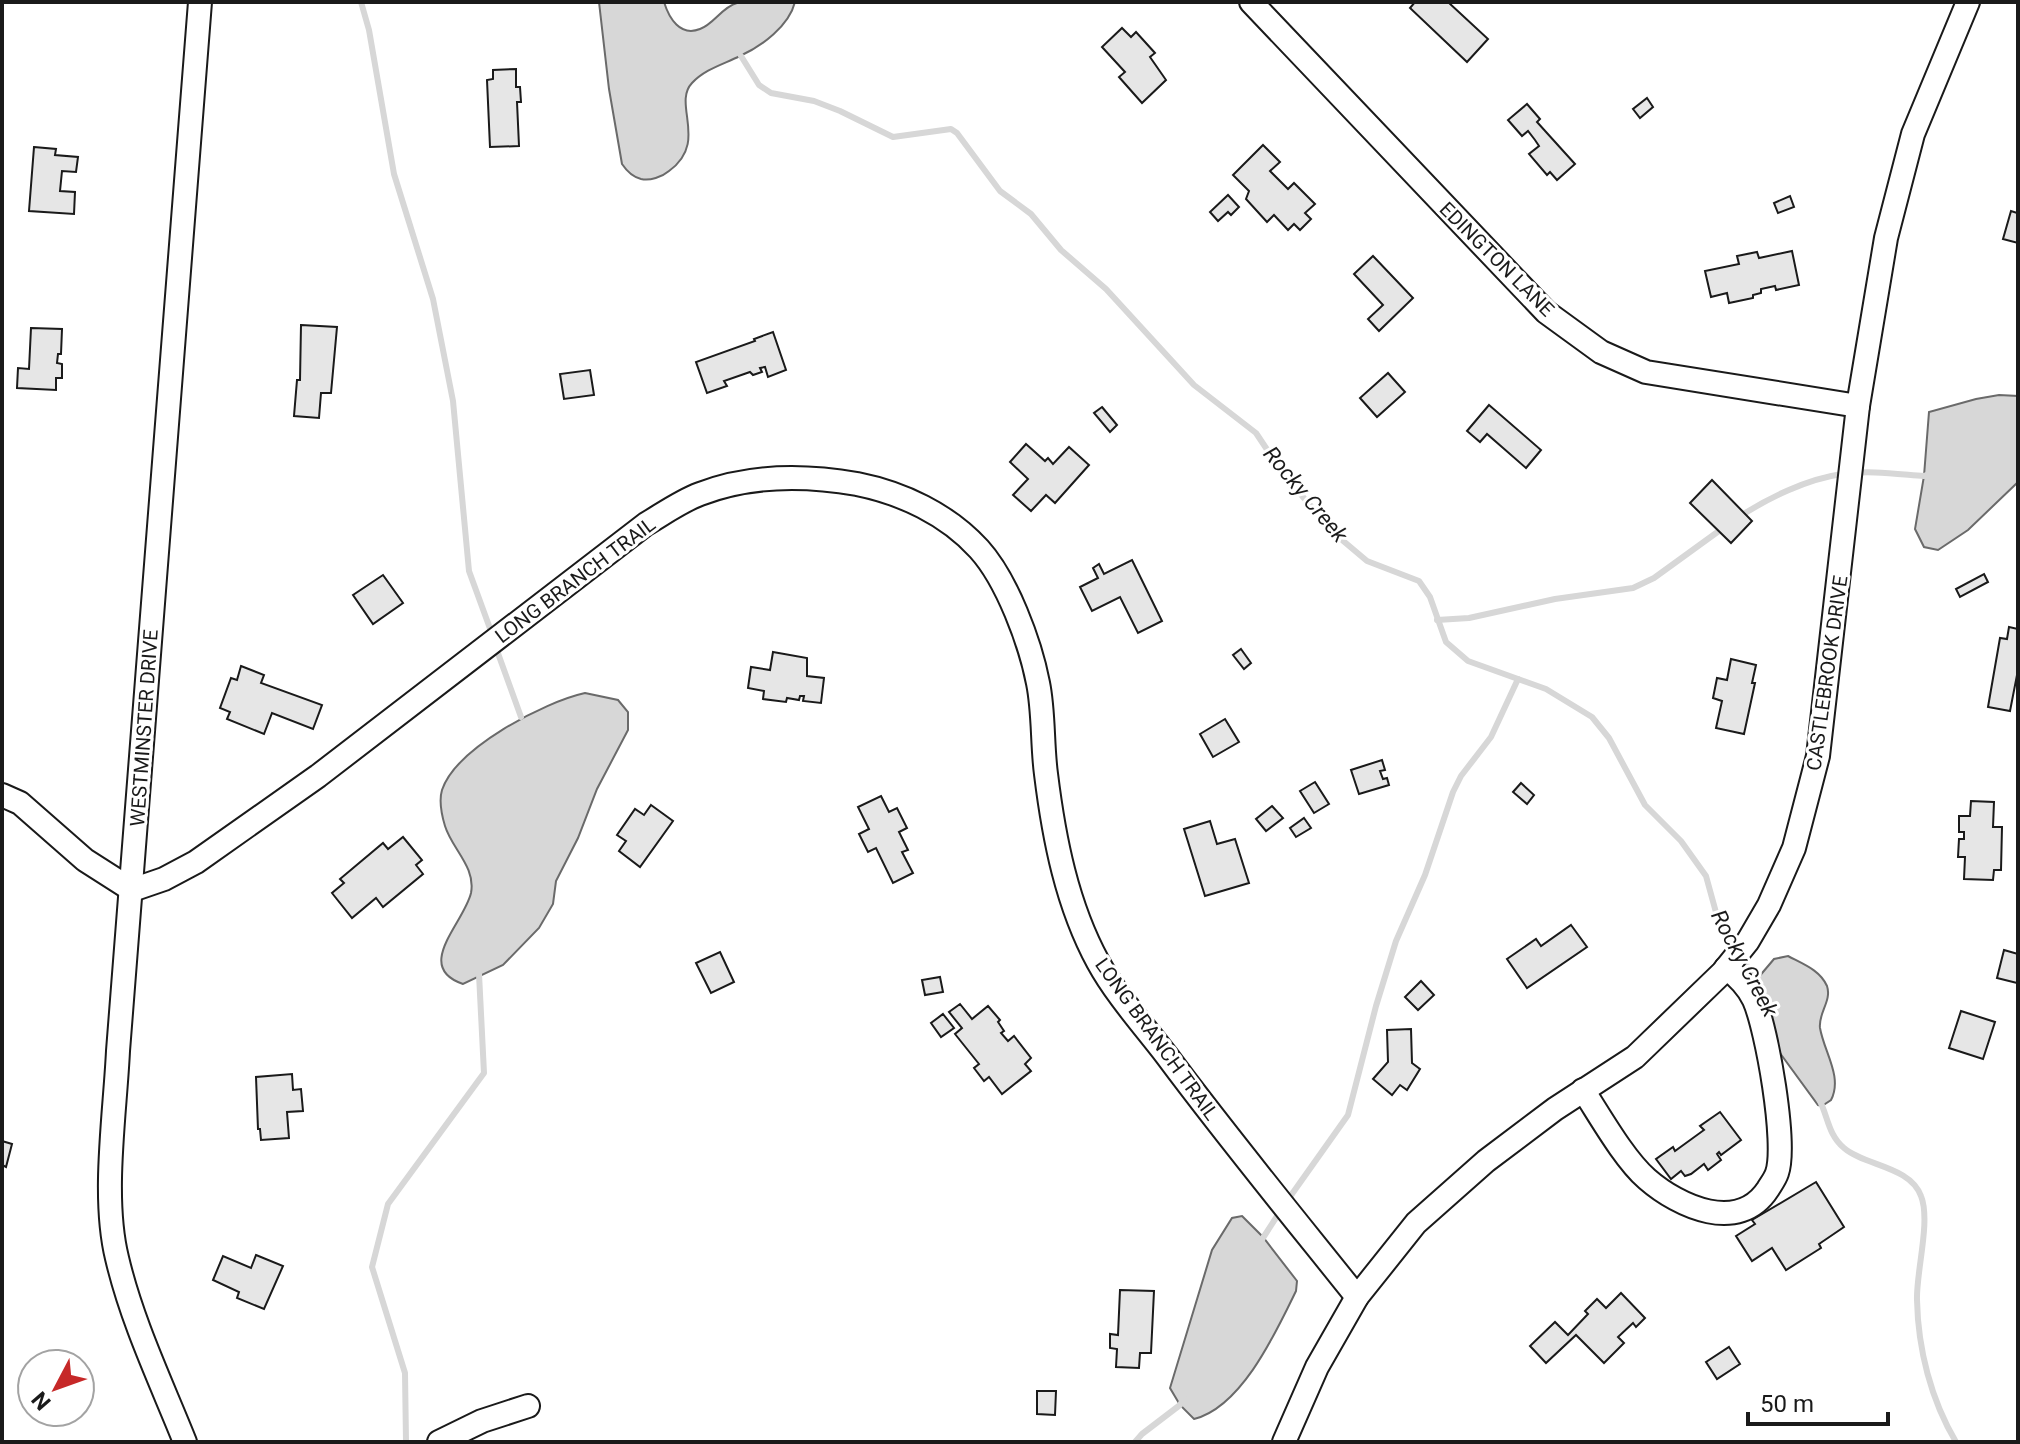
<svg xmlns="http://www.w3.org/2000/svg" width="2020" height="1444" viewBox="0 0 2020 1444" font-family="Roboto,sans-serif">
	<style>
		.water { fill: #d7d7d7; stroke: #6a6a6a; stroke-width: 2 }
		.lines { fill: none; stroke-linecap: round; stroke-linejoin: round }
		.stream { stroke: #d7d7d7; stroke-width: 6 }
		.building { fill: #e6e6e6; stroke: #1a1a1a; stroke-width: 2 }
		.minor-casing { stroke: #1a1a1a; stroke-width: 26 }
		.minor { stroke: #fff; stroke-width: 22 }
		.labels { text-anchor: middle; stroke-width: 6; stroke-linejoin: round; paint-order: stroke }
		.street-label { font-size: 20px; fill: #1a1a1a; stroke: #fff }
		.water-label { font-size: 22px; font-style: italic; fill: #1a1a1a; stroke: #fff }
	</style>
	<rect width="100%" height="100%" fill="#fff"/>
	<g class="water">
		<path d="M 599,2 L 664,2 C 669,18 680,37 700,29 C 714,24 722,7 737,3 C 754,0 777,2 795,2 C 789,26 762,46 740,56 C 724,64 705,69 692,83 C 672,104 709,142 669,171 C 662,177 650,181 641,179 C 633,177 626,170 622,164 L 609,89 Z"/>
		<path d="M 1999,395 L 2018,396 L 2018,482 L 1968,530 L 1938,550 L 1924,547 L 1915,529 L 1924,476 L 1929,412 L 1976,399 Z"/>
		<path d="M 585,693 L 618,700 L 628,712 L 628,730 L 597,789 L 578,838 L 556,881 L 553,904 L 539,928 L 503,965 L 463,984 C 413,967 464,923 471,893 C 476,867 452,849 445,826 C 442,816 439,800 442,790 C 456,748 544,702 585,693 Z"/>
		<path d="M 1788,956 C 1803,964 1820,970 1827,986 C 1832,1001 1818,1013 1820,1028 C 1824,1052 1843,1077 1831,1100 L 1822,1106 L 1818,1105 L 1777,1049 L 1752,985 L 1774,959 Z"/>
		<path d="M 1242,1216 L 1263,1237 L 1297,1281 L 1296,1291 C 1276,1332 1242,1407 1194,1419 L 1180,1405 L 1170,1388 L 1212,1250 L 1232,1218 Z"/>
	</g>
	<g class="lines">
		<g class="stream">
			<path d="M 361,2 L 369,30 L 394,174 L 433,299 L 453,401 L 469,571 L 492,634"/>
			<path d="M 741,56 L 759,85 L 771,93 L 814,101 L 840,111 L 893,137 L 951,129 L 957,133 L 1000,191 L 1031,214 L 1061,250 L 1106,289 L 1194,385 L 1256,433 L 1284,475 L 1335,534 L 1367,561 L 1419,581 L 1430,597 L 1446,642 L 1468,661 L 1546,689 L 1592,717 L 1609,738 L 1645,805 L 1681,841 L 1706,876 L 1717,916 L 1760,987"/>
			<path d="M 1739,517 C 1768,498 1807,479 1842,474 C 1869,470 1897,474 1924,476 L 1929,474"/>
			<path d="M 1437,620 L 1469,618 L 1555,599 L 1633,588 L 1654,578 L 1723,528"/>
			<path d="M 495,645 L 521,717"/>
			<path d="M 1819,1099 C 1828,1116 1828,1135 1844,1148 C 1865,1166 1910,1166 1921,1196 C 1931,1221 1916,1272 1917,1300 C 1918,1349 1931,1400 1956,1442"/>
			<path d="M 1287,1201 L 1348,1115 L 1376,1006 L 1396,941 L 1425,875 L 1453,792 L 1461,776 L 1491,737 L 1518,679"/>
			<path d="M 1261,1241 L 1281,1210"/>
			<path d="M 406,1442 L 405,1373 L 372,1267 L 388,1204 L 484,1073 L 479,974"/>
			<path d="M 1135,1442 L 1142,1434 L 1180,1405 L 1184,1398"/>
		</g>
	</g>
	<g class="building">
		<path d="M 1415,2 L 1448,2 L 1488,39 L 1467,62 L 1410,8 Z"/>
		<path d="M 1122,28 L 1131,37 L 1136,32 L 1155,53 L 1150,57 L 1166,80 L 1142,103 L 1119,77 L 1125,72 L 1102,47 Z"/>
		<path d="M 516,69 L 516,87 L 520,87 L 521,102 L 517,102 L 519,146 L 490,147 L 487,80 L 493,79 L 493,70 Z"/>
		<path d="M 1647,98 L 1653,107 L 1640,118 L 1633,109 Z"/>
		<path d="M 1527,104 L 1540,119 L 1537,122 L 1575,164 L 1557,180 L 1550,172 L 1547,175 L 1529,154 L 1539,146 L 1535,140 L 1528,131 L 1522,136 L 1508,120 Z"/>
		<path d="M 1263,145 L 1280,162 L 1270,171 L 1288,189 L 1294,183 L 1315,204 L 1305,213 L 1311,219 L 1300,230 L 1294,224 L 1288,230 L 1274,215 L 1267,222 L 1246,199 L 1249,191 L 1233,175 Z"/>
		<path d="M 34,147 L 56,149 L 55,155 L 78,157 L 76,172 L 62,171 L 60,191 L 75,192 L 74,214 L 29,211 Z"/>
		<path d="M 1228,195 L 1239,207 L 1231,215 L 1228,212 L 1218,221 L 1210,212 Z"/>
		<path d="M 1790,196 L 1794,207 L 1778,213 L 1774,203 Z"/>
		<path d="M 2018,208 L 2018,243 L 2003,239 L 2011,211 L 2017,213 Z"/>
		<path d="M 1792,251 L 1799,285 L 1776,290 L 1775,286 L 1761,289 L 1761,293 L 1753,295 L 1753,298 L 1729,303 L 1727,293 L 1711,297 L 1705,271 L 1739,264 L 1737,256 L 1757,252 L 1759,258 Z"/>
		<path d="M 1373,256 L 1413,298 L 1379,331 L 1368,319 L 1383,305 L 1354,274 Z"/>
		<path d="M 301,325 L 337,327 L 331,393 L 321,393 L 319,418 L 294,416 L 297,380 L 300,380 Z"/>
		<path d="M 31,328 L 62,329 L 61,354 L 58,354 L 57,363 L 62,364 L 62,378 L 56,378 L 56,390 L 17,388 L 18,368 L 29,369 Z"/>
		<path d="M 773,332 L 786,370 L 768,377 L 765,367 L 760,368 L 762,372 L 753,375 L 750,372 L 724,381 L 727,386 L 707,393 L 696,362 L 755,341 L 754,339 Z"/>
		<path d="M 590,370 L 594,395 L 564,399 L 560,374 Z"/>
		<path d="M 1388,373 L 1405,392 L 1377,417 L 1360,398 Z"/>
		<path d="M 1489,405 L 1541,450 L 1526,468 L 1487,434 L 1480,442 L 1467,431 Z"/>
		<path d="M 1102,407 L 1117,425 L 1110,432 L 1094,413 Z"/>
		<path d="M 1026,444 L 1045,461 L 1048,458 L 1053,464 L 1069,447 L 1089,465 L 1055,503 L 1046,495 L 1031,511 L 1013,495 L 1028,479 L 1010,462 Z"/>
		<path d="M 1712,480 L 1752,521 L 1731,543 L 1690,503 Z"/>
		<path d="M 1132,560 L 1162,621 L 1138,633 L 1120,597 L 1092,611 L 1080,587 L 1098,578 L 1093,568 L 1099,564 L 1104,574 Z"/>
		<path d="M 1984,574 L 1988,582 L 1960,597 L 1956,589 Z"/>
		<path d="M 383,575 L 403,603 L 373,624 L 353,595 Z"/>
		<path d="M 2009,627 L 2018,629 L 2018,670 L 2010,711 L 1988,707 L 2000,638 L 2007,639 Z"/>
		<path d="M 1241,649 L 1251,663 L 1244,669 L 1233,655 Z"/>
		<path d="M 773,652 L 807,658 L 807,676 L 824,678 L 821,703 L 803,701 L 804,696 L 800,696 L 799,700 L 787,698 L 786,702 L 763,699 L 764,691 L 748,688 L 751,667 L 770,670 Z"/>
		<path d="M 1731,659 L 1756,665 L 1752,683 L 1755,683 L 1744,734 L 1716,728 L 1722,701 L 1713,698 L 1717,678 L 1727,680 Z"/>
		<path d="M 241,666 L 264,675 L 261,683 L 322,705 L 313,729 L 272,713 L 264,734 L 227,719 L 230,712 L 220,708 L 231,678 L 237,680 Z"/>
		<path d="M 1225,719 L 1239,742 L 1213,757 L 1200,734 Z"/>
		<path d="M 1382,760 L 1385,770 L 1380,771 L 1383,779 L 1387,778 L 1389,785 L 1359,794 L 1351,770 Z"/>
		<path d="M 1315,782 L 1329,804 L 1314,813 L 1300,791 Z"/>
		<path d="M 1521,783 L 1534,795 L 1527,804 L 1513,792 Z"/>
		<path d="M 881,796 L 889,812 L 897,808 L 907,828 L 899,832 L 908,850 L 902,852 L 913,873 L 893,883 L 876,848 L 868,852 L 859,834 L 869,829 L 858,807 Z"/>
		<path d="M 1971,801 L 1994,802 L 1993,827 L 2002,827 L 2001,870 L 1994,870 L 1993,880 L 1964,879 L 1965,857 L 1958,857 L 1959,839 L 1964,839 L 1964,832 L 1959,832 L 1959,816 L 1970,816 Z"/>
		<path d="M 651,805 L 673,821 L 640,867 L 619,851 L 626,841 L 617,835 L 635,809 L 644,815 Z"/>
		<path d="M 1272,806 L 1283,818 L 1266,831 L 1256,819 Z"/>
		<path d="M 1304,818 L 1311,828 L 1296,837 L 1290,828 Z"/>
		<path d="M 1210,821 L 1217,844 L 1235,839 L 1249,883 L 1205,896 L 1184,829 Z"/>
		<path d="M 403,837 L 422,860 L 416,865 L 423,874 L 383,907 L 376,898 L 352,918 L 332,893 L 344,883 L 340,879 L 383,843 L 388,849 Z"/>
		<path d="M 1571,925 L 1587,947 L 1527,988 L 1507,959 L 1536,939 L 1541,946 Z"/>
		<path d="M 2004,950 L 2018,954 L 2017,983 L 1997,978 Z"/>
		<path d="M 720,952 L 734,982 L 711,993 L 696,963 Z"/>
		<path d="M 940,977 L 943,992 L 925,995 L 922,980 Z"/>
		<path d="M 1421,981 L 1434,995 L 1418,1010 L 1405,997 Z"/>
		<path d="M 960,1004 L 972,1019 L 988,1006 L 1000,1020 L 998,1022 L 1004,1031 L 1001,1033 L 1008,1041 L 1014,1036 L 1031,1058 L 1025,1064 L 1031,1071 L 1002,1094 L 989,1077 L 984,1081 L 974,1068 L 979,1064 L 955,1034 L 962,1028 L 949,1012 Z"/>
		<path d="M 1961,1011 L 1995,1022 L 1983,1059 L 1949,1048 Z"/>
		<path d="M 943,1014 L 954,1028 L 941,1037 L 931,1023 Z"/>
		<path d="M 1411,1029 L 1412,1063 L 1420,1069 L 1407,1090 L 1400,1085 L 1392,1095 L 1373,1079 L 1388,1062 L 1387,1030 Z"/>
		<path d="M 292,1074 L 293,1090 L 301,1089 L 303,1111 L 287,1112 L 289,1138 L 261,1140 L 260,1129 L 258,1129 L 256,1077 Z"/>
		<path d="M 1720,1112 L 1741,1140 L 1721,1155 L 1719,1152 L 1717,1154 L 1721,1160 L 1708,1170 L 1704,1164 L 1691,1174 L 1685,1176 L 1681,1171 L 1671,1179 L 1656,1159 L 1673,1147 L 1675,1151 L 1704,1130 L 1700,1126 Z"/>
		<path d="M 2,1141 L 12,1144 L 6,1167 L 2,1165 Z"/>
		<path d="M 1816,1182 L 1844,1227 L 1819,1244 L 1821,1248 L 1786,1270 L 1772,1248 L 1752,1261 L 1736,1236 L 1755,1224 L 1752,1220 Z"/>
		<path d="M 256,1255 L 283,1266 L 264,1309 L 237,1298 L 239,1292 L 213,1280 L 223,1256 L 251,1268 Z"/>
		<path d="M 1120,1290 L 1154,1291 L 1151,1353 L 1140,1353 L 1139,1368 L 1116,1367 L 1117,1349 L 1110,1348 L 1110,1334 L 1118,1335 Z"/>
		<path d="M 1621,1293 L 1645,1318 L 1636,1327 L 1633,1323 L 1618,1337 L 1624,1343 L 1604,1363 L 1576,1335 L 1546,1363 L 1530,1346 L 1555,1322 L 1568,1335 L 1588,1314 L 1585,1311 L 1597,1299 L 1606,1308 Z"/>
		<path d="M 1729,1347 L 1740,1364 L 1717,1379 L 1706,1362 Z"/>
		<path d="M 1037,1391 L 1056,1391 L 1055,1415 L 1037,1414 Z"/>
	</g>
	<g class="lines">
		<defs>
			<g id="minor">
				<path d="M 1251,2 L 1546,312 L 1601,352 L 1646,372 L 1858,406"/>
				<path d="M 2,795 L 20,803 L 85,860 L 132,890 L 164,879 L 196,862 L 318,776 L 646,524 C 663,514 681,501 700,494 C 749,475 805,475 857,484 C 902,493 947,514 979,549 C 1007,580 1030,642 1038,683 C 1044,712 1042,744 1046,774 C 1054,839 1067,905 1098,962 C 1116,995 1144,1026 1167,1056 C 1228,1138 1293,1217 1357,1297"/>
				<path d="M 1583,1090 C 1600,1116 1624,1159 1647,1179 C 1679,1207 1739,1234 1768,1189 C 1771,1184 1775,1179 1777,1173 C 1787,1144 1767,1029 1754,1000 C 1748,987 1737,976 1726,968"/>
				<path d="M 185,1442 C 161,1382 132,1322 117,1258 C 102,1197 115,1114 118,1051 L 200,2"/>
				<path d="M 439,1442 L 482,1421 L 528,1406"/>
				<path d="M 1284,1442 L 1317,1367 L 1357,1297 L 1416,1223 L 1486,1161 L 1555,1109 L 1635,1057 L 1723,972 L 1748,941 L 1769,905 L 1794,848 L 1818,756 L 1858,406 L 1886,238 L 1913,134 L 1968,2"/>
			</g>
		</defs>
		<use href="#minor" class="minor-casing"/>
		<use href="#minor" class="minor"/>
	</g>
	<g class="labels">
		<g class="street-label">
			<text transform="translate(1497 259) rotate(45)" y="7">EDINGTON LANE</text>
			<text transform="translate(575 580) rotate(-37)" y="7">LONG BRANCH TRAIL</text>
			<text transform="translate(1827 673) rotate(-82)" y="7">CASTLEBROOK DRIVE</text>
			<text transform="translate(144 728) rotate(-86)" y="7">WESTMINSTER DRIVE</text>
			<text transform="translate(1157 1039) rotate(54)" y="7">LONG BRANCH TRAIL</text>
		</g>
		<g class="water-label">
			<text transform="translate(1306 494) rotate(50)" y="8">Rocky Creek</text>
			<text transform="translate(1745 963) rotate(62)" y="8">Rocky Creek</text>
		</g>
	</g>
	<rect width="2020" height="1444" fill="none" stroke="#1a1a1a" stroke-width="8"/>
	<g transform="translate(56 1388) rotate(229)"><circle r="38" fill="#ffffff" stroke="#a3a3a3" stroke-width="2"/>
	<path d="M0-6L14 30L0 20L-14 30Z" fill="#c62828"/>
	<text y="-12" font-size="22" font-weight="bold" text-anchor="middle" fill="#1a1a1a">N</text>
	</g>
	<path d="M1748 1412v12h140v-12" fill="none" stroke="#1a1a1a" stroke-width="4"/>
	<text x="1760" y="1412" font-size="24" fill="#1a1a1a" stroke="#ffffff" stroke-width="6" paint-order="stroke">50 m</text>
</svg>
